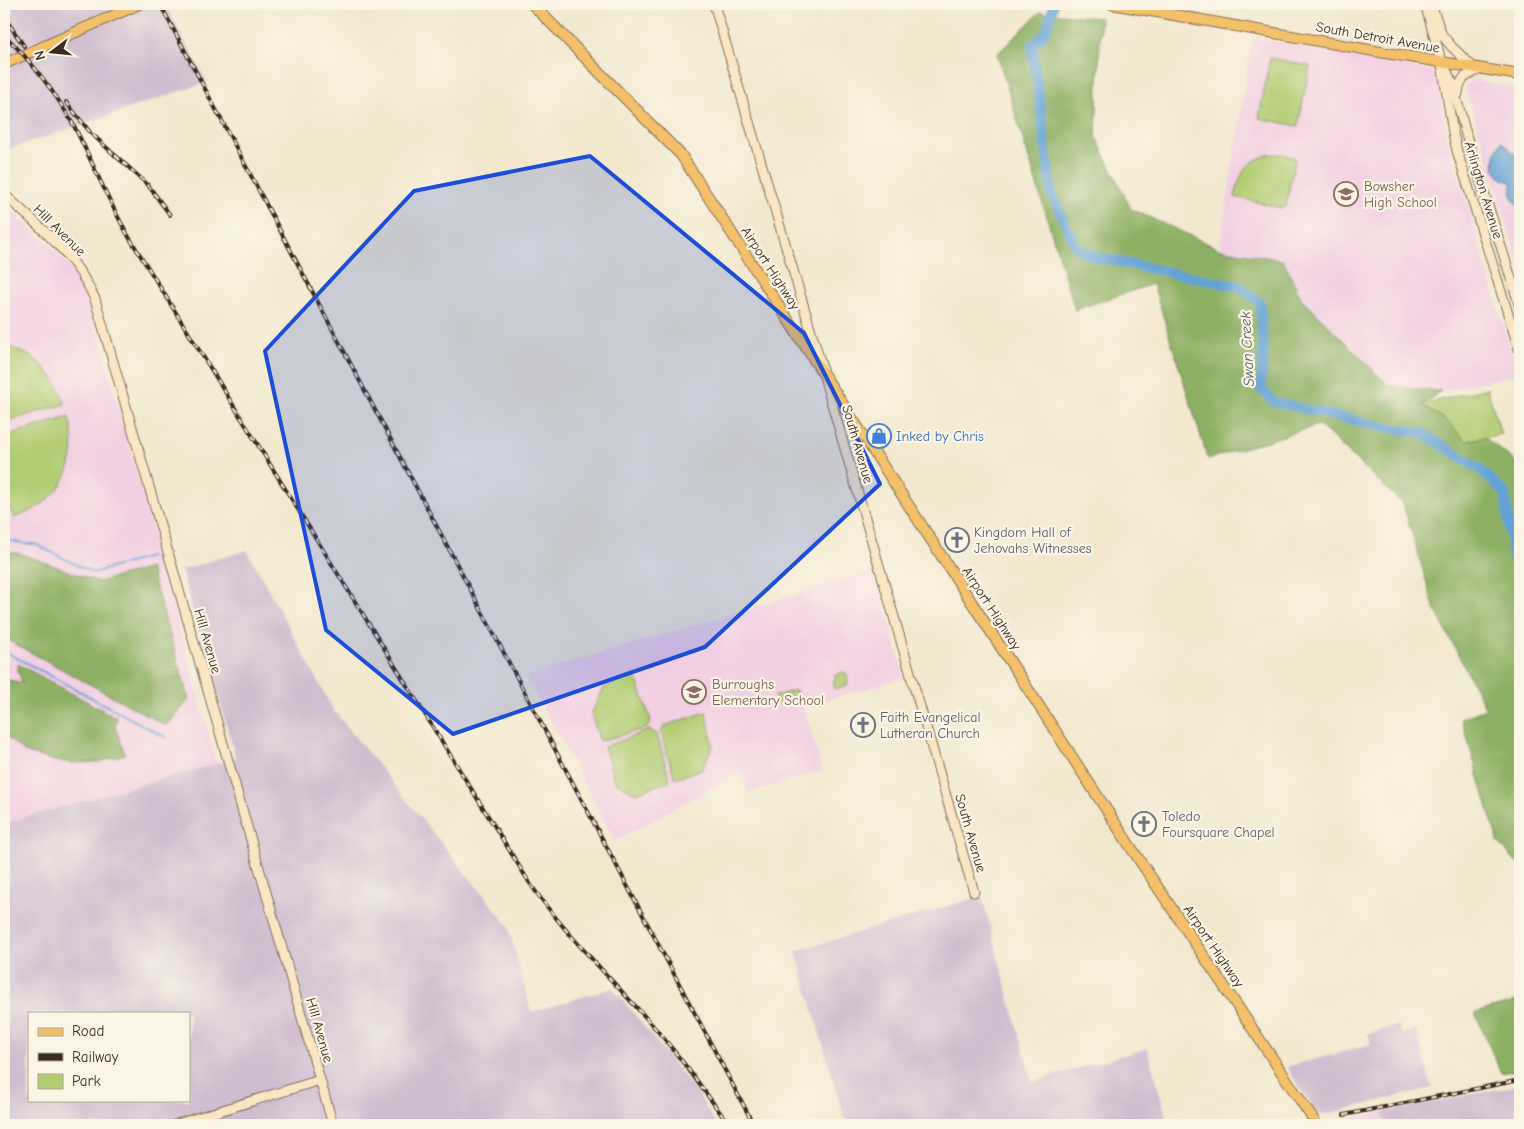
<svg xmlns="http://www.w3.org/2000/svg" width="1524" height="1129" viewBox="0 0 1524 1129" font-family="'Comic Neue',sans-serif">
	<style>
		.built { fill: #f2cfe2 }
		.industrial { fill: #cfbdd0; fill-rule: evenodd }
		.green { fill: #b1cc72; stroke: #767b48 }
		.forest { fill: #8cb064; stroke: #646d41 }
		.water { fill: #62a1d4; stroke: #4e6679 }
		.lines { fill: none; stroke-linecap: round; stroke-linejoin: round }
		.stream { stroke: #62a1d4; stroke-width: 2 }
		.river { stroke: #62a1d4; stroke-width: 10 }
		.secondary-casing { stroke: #7b6c5c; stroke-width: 11 }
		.primary-casing { stroke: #7b6c5c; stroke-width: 12 }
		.secondary { stroke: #fbe6c3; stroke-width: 9 }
		.primary { stroke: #f4c16a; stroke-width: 10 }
		.rail-casing { stroke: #3b2a1e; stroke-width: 4 }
		.rail { stroke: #fcf5e5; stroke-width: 2; stroke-dasharray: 5.5; stroke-linecap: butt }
		.marked { fill: #1d4ed8; fill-opacity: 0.2; stroke: #1d4ed8; stroke-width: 4; stroke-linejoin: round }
		.labels { text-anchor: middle; stroke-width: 4.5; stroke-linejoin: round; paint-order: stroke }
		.street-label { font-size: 14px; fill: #3b2a1e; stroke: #fcf5e5 }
		.education-label { font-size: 14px; fill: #785e54; stroke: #fcf5e5; text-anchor: start }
		.shop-label { font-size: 14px; fill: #366cbe; stroke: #fcf5e5; text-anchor: start }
		.worship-label { font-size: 14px; fill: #5b616d; stroke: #fcf5e5; text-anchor: start }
		.water-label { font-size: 15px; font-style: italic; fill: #4b5a67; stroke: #fcf5e5 }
	</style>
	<rect width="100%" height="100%" fill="#fcf5e5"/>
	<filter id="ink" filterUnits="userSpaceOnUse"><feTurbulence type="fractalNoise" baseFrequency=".02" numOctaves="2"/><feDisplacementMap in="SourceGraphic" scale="10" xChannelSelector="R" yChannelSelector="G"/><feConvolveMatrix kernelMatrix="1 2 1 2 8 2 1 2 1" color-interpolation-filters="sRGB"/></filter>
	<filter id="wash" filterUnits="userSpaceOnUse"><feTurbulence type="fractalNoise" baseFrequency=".0096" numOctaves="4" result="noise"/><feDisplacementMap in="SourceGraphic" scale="20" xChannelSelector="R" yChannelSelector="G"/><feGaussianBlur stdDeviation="1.12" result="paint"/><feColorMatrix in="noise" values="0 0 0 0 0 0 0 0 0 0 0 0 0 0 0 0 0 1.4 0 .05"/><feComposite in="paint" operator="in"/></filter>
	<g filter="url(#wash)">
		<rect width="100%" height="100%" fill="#f2e8ce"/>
		<g class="built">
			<path d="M 1252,37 L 1439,73 L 1447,139 L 1518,374 L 1441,391 L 1389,386 L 1300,298 L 1283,260 L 1220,249 Z"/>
			<path d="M 1473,80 L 1520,88 L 1520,268 L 1465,86 Z"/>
			<path d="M 4,204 L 55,250 L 69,267 L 81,284 L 92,311 L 217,764 L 4,823 Z"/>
			<path d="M 876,570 L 904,678 L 804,706 L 822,771 L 748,793 L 742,771 L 615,841 L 526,676 Z"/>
			<path d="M 1382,1112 L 1386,1125 L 1329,1125 Z"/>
		</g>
		<g class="industrial">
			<path d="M 4,4 L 165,4 L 207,82 L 4,151 Z"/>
			<path d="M 247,550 L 334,711 L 508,925 L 531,1012 L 613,988 L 699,1095 L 716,1125 L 4,1125 L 4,823 L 236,758 L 181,570 ZM 29,1013 L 189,1013 L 189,1100 L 29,1100 Z"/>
			<path d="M 982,896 L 1032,1082 L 1147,1048 L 1169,1125 L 854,1125 L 844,1117 L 796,951 Z"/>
			<path d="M 1399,1025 L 1401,1034 L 1416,1030 L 1432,1088 L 1318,1116 L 1287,1067 L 1371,1044 L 1368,1034 Z"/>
			<path d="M 1520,1085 L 1520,1125 L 1386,1125 L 1382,1112 Z"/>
		</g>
		<g class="green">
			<path d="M 1270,58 L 1310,66 L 1298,126 L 1259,118 Z"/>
			<path d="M 1270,154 L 1283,154 L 1295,158 L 1286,206 L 1282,208 L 1235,197 C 1241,171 1244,163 1270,154 Z"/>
			<path d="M 4,346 C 36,353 56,374 65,404 L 4,422 Z"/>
			<path d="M 1487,388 L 1501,434 L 1467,441 L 1446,420 L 1421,405 Z"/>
			<path d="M 69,417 C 82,465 61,503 13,518 L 4,487 L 4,436 Z"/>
			<path d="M 844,672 L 847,674 L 848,684 L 840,689 L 833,688 L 835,675 Z"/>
			<path d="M 635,675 L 651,720 L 647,728 L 600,741 L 591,714 L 604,688 Z"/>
			<path d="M 796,690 L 797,697 L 796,699 L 779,704 L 776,701 L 775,696 Z"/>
			<path d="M 706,712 L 713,745 L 702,769 L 675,779 L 661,734 L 664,726 Z"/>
			<path d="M 649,730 L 657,734 L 670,781 L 636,793 L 615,782 L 604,747 Z"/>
		</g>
		<g class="forest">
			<path d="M 1040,12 L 1101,18 L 1096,137 L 1131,209 L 1220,249 L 1283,260 L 1301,298 L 1389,386 L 1441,391 L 1422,405 L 1446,420 L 1467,441 L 1484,437 L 1520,465 L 1520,866 L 1498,842 L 1461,718 L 1486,709 L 1434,607 L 1403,504 L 1319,425 L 1208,459 L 1153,284 L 1075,310 L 997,54 Z"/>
			<path d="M 4,551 L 22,554 L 98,582 L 150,568 L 189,699 L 167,726 L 4,638 Z"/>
			<path d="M 18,664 L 117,718 L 115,727 L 125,754 L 100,762 L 75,763 L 54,761 L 24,752 L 4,734 L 4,679 L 22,683 L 18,670 Z"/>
			<path d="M 1520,1000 L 1520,1069 L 1501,1073 L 1475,1013 Z"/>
		</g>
		<path class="water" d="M 1501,141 L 1520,158 L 1520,206 C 1510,201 1511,193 1512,183 L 1502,179 L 1494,168 L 1495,154 Z"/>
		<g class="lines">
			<g class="stream">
				<path d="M 4,539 L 24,544 L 35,544 L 93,573 L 150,557"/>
				<path d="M 4,651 L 167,738"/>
			</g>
			<path class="river" d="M 1054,4 L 1046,32 L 1032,46 L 1052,194 L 1076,247 L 1095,257 L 1241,287 L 1260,303 L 1263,350 L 1261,389 L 1274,402 L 1379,426 L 1422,433 L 1477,467 L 1505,493 L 1513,556 L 1520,587"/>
		</g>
	</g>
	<g filter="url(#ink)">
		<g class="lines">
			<defs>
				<g id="secondary">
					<path d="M 714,4 L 822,368"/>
					<path d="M 1425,4 L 1442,63 L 1453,133 L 1457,151 L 1520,352"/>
					<path d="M 1431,4 L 1442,35 L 1452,47 L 1474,68"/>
					<path d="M 1446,70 L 1452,82 L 1467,138 L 1520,307"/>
					<path d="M 1458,94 C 1459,78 1466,75 1481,69"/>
					<path d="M 4,194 C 41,229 73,251 95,299 L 333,1125"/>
					<path d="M 825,380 L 974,892"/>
					<path d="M 174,1125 L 320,1080"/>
				</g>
				<g id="primary">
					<path d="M 532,4 L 681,155 L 1130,846 L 1317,1125"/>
					<path d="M 1112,4 L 1386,53 L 1520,75"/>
					<path d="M 4,64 L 139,4"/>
				</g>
			</defs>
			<use href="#secondary" class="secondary-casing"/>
			<use href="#primary" class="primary-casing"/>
			<use href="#secondary" class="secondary"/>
			<use href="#primary" class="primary"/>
			<defs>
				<g id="rail">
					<path d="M 160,4 L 754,1125"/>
					<path d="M 4,17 L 24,46"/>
					<path d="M 4,35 C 30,59 57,95 74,126 C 93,163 108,201 129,237 L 529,882 C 563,932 607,974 647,1019 C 677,1052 703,1089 729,1125"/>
					<path d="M 66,102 L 90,132"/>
					<path d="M 93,135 L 120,160"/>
					<path d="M 115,155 L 148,185 L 170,215"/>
					<path d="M 1344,1115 L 1520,1080"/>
				</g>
			</defs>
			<use href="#rail" class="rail-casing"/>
			<use href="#rail" class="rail"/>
		</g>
	</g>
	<path class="marked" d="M 590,156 L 804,333 L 880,484 L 705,647 L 453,734 L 326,630 L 265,351 L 414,191 Z"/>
	<defs>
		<symbol id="school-ring" viewBox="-11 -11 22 22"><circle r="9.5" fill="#fcf5e5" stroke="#8d6e63" stroke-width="1.5"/><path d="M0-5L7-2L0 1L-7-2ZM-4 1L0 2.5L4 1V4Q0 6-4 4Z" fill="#8d6e63"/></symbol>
		<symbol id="shop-ring" viewBox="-11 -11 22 22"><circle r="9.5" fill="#fcf5e5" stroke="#3f7fe0" stroke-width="1.5"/><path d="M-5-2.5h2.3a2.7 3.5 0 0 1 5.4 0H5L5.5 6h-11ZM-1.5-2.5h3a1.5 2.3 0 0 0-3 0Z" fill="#3f7fe0"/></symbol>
		<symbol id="church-ring" viewBox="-11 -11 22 22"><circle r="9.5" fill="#fcf5e5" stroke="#6b7280" stroke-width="1.5"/><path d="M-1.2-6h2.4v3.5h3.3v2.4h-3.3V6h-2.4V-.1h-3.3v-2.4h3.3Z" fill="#6b7280"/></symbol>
	</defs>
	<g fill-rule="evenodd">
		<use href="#school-ring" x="1332" y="180" width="28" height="28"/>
		<use href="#shop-ring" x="865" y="422" width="28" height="28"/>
		<use href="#church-ring" x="943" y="526" width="28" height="28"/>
		<use href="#school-ring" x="680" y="678" width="28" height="28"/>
		<use href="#church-ring" x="849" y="711" width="28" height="28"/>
		<use href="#church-ring" x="1130" y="810" width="28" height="28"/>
	</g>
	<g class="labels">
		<g class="street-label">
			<text transform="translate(1378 37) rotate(10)" y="5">South Detroit Avenue</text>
			<text transform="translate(1484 190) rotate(73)" y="5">Arlington Avenue</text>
			<text transform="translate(60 230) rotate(45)" y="5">Hill Avenue</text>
			<text transform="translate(771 268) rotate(57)" y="5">Airport Highway</text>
			<text transform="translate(858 444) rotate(74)" y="5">South Avenue</text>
			<text transform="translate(992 608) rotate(57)" y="5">Airport Highway</text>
			<text transform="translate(208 641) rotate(74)" y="5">Hill Avenue</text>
			<text transform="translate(971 833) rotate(74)" y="5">South Avenue</text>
			<text transform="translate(1214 946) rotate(56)" y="5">Airport Highway</text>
			<text transform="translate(320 1030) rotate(74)" y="5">Hill Avenue</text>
		</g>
		<g class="education-label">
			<text x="1364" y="191">Bowsher<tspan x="1364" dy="16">High School</tspan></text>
			<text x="712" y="689">Burroughs<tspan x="712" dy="16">Elementary School</tspan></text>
		</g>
		<g class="shop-label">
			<text x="896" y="441">Inked by Chris</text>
		</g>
		<g class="worship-label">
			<text x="974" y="537">Kingdom Hall of<tspan x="974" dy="16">Jehovahs Witnesses</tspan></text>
			<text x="880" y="722">Faith Evangelical<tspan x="880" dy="16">Lutheran Church</tspan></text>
			<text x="1162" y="821">Toledo<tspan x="1162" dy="16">Foursquare Chapel</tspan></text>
		</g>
		<g class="water-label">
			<text transform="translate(1247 349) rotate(-93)" y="5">Swan Creek</text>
		</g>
	</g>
	<rect width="1524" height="1129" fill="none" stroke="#fcf5e5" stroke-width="20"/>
	<rect x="28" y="1012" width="162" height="90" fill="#fcf5e5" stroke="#afa495"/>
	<rect x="38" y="1028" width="25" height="8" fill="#f4c16a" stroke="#afa495"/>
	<text x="72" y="1036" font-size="15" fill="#3b2a1e">Road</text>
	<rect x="38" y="1053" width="25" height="8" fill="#3b2a1e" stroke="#afa495"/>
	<text x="72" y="1062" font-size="15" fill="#3b2a1e">Railway</text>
	<rect x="38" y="1074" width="25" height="15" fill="#b1cc72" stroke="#afa495"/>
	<text x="72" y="1086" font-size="15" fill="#3b2a1e">Park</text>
	<g transform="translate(52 52) rotate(254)" stroke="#fcf5e5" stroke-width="4" paint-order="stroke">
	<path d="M0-4L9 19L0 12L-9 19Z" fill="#3b2a1e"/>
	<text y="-8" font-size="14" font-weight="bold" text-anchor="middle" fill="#3b2a1e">N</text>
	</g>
</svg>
